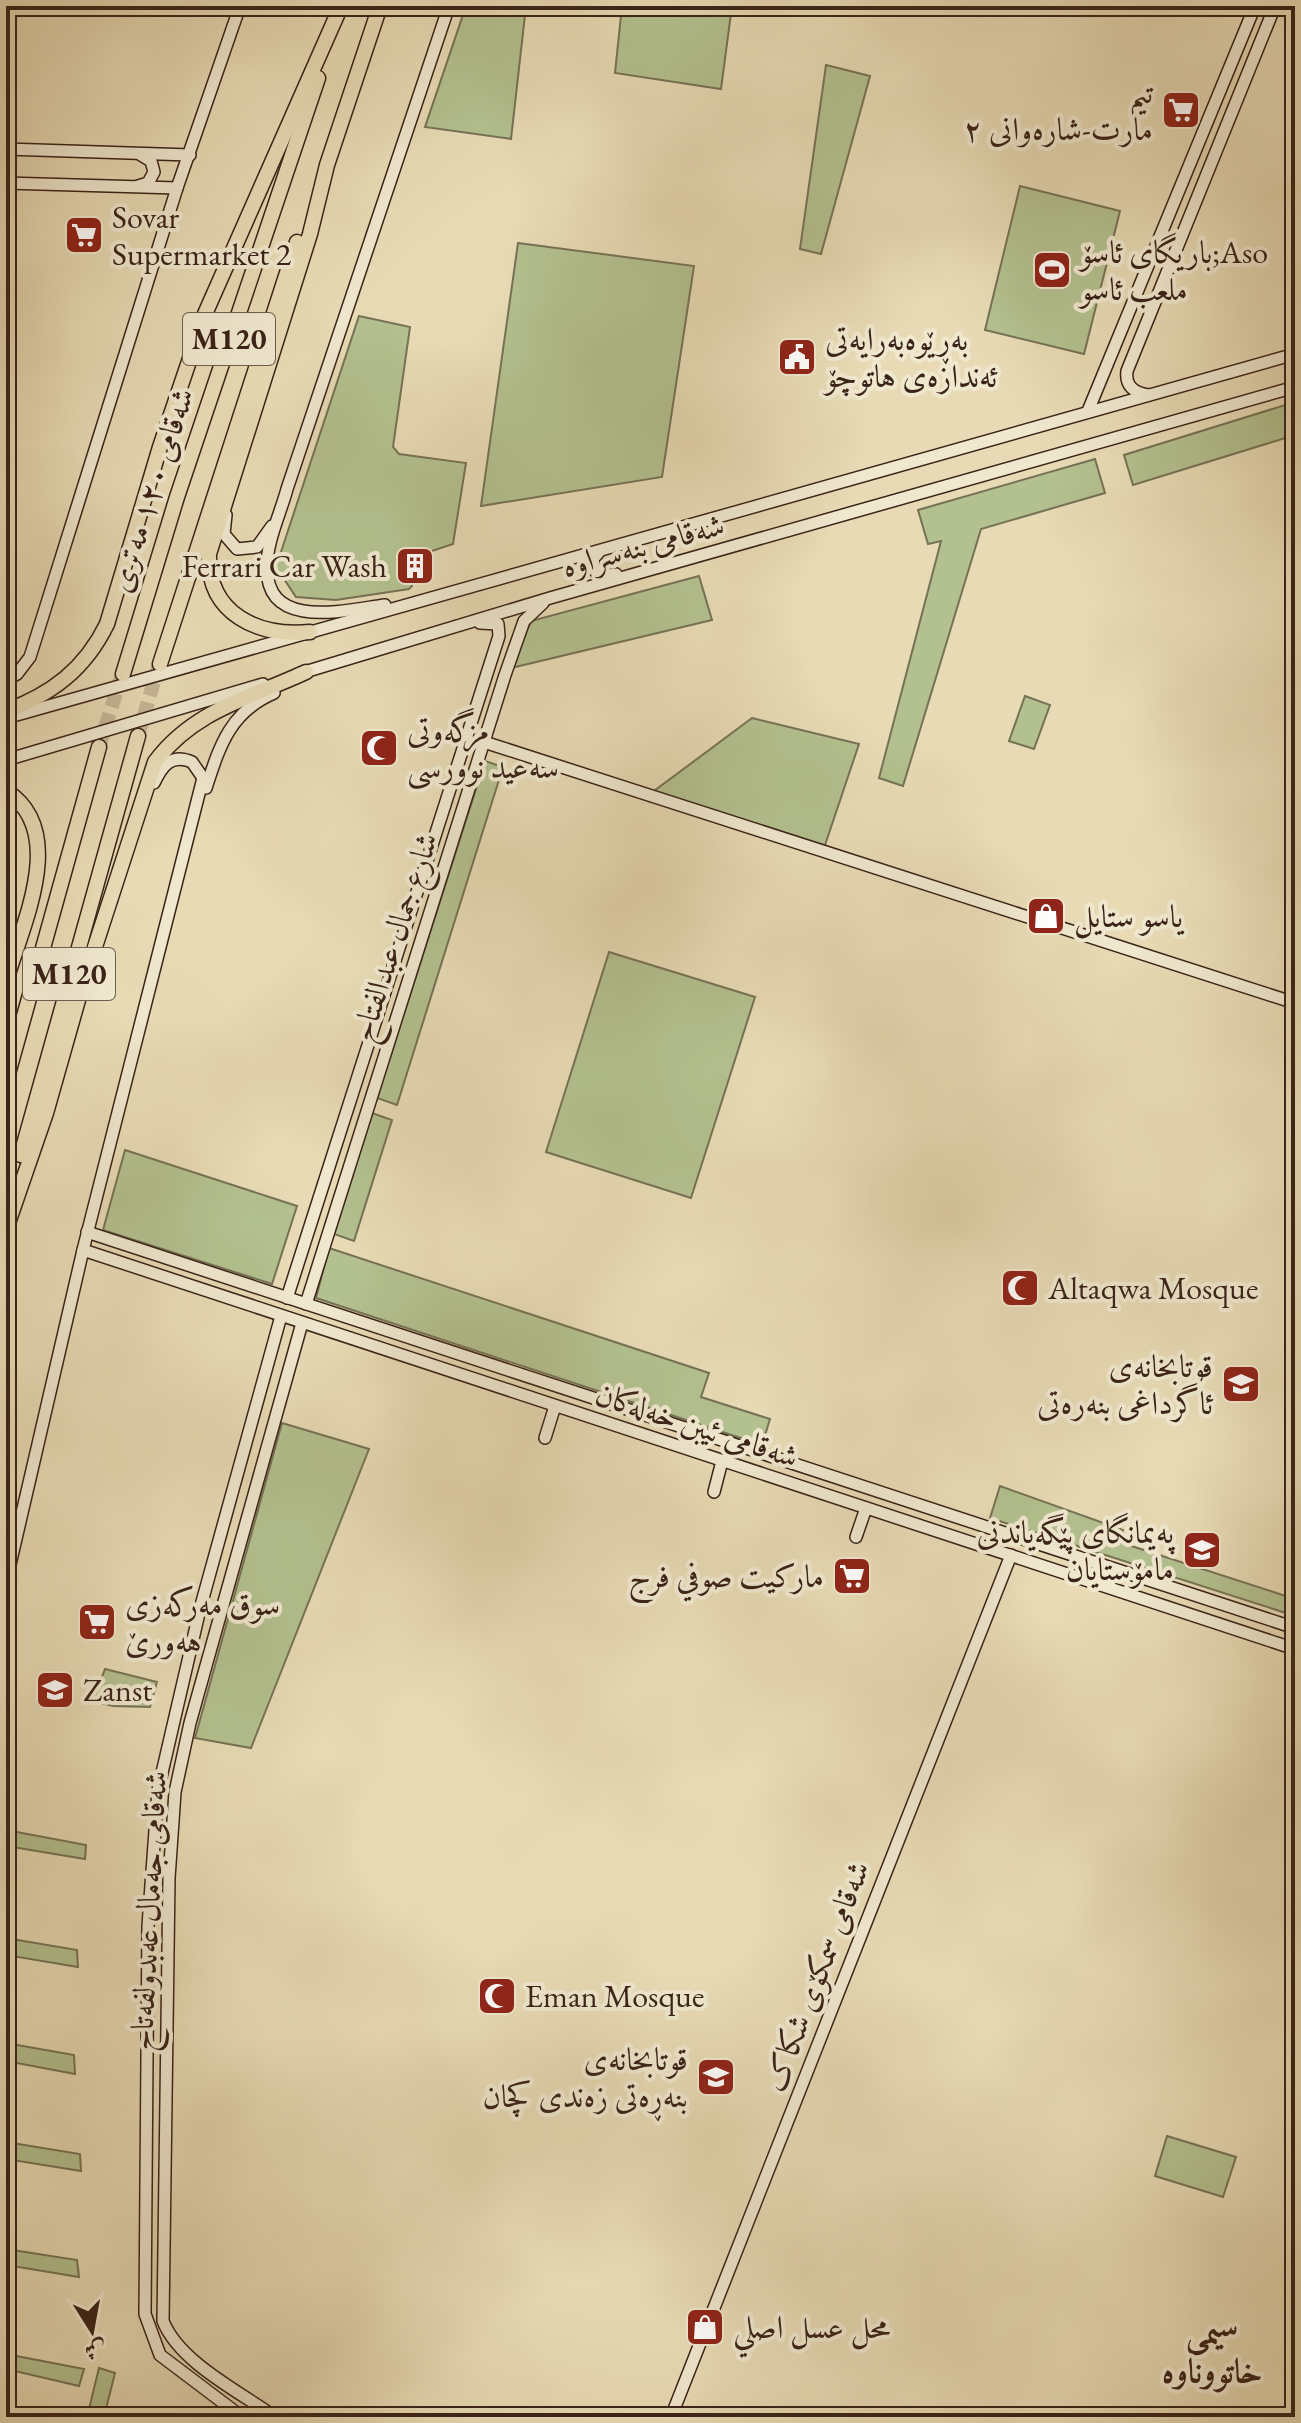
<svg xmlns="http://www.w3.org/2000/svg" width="1301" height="2423" viewBox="0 0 1301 2423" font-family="'EB Garamond',Amiri,serif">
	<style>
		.green { fill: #b3c08f; stroke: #767254; stroke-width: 2 }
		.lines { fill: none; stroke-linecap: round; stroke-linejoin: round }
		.highway-tunnel { stroke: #c4b595; stroke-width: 14; stroke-dasharray: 14 7; stroke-linecap: butt }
		.secondary-casing { stroke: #3a2318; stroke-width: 14 }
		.highway-casing { stroke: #3a2318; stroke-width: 17 }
		.secondary { stroke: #efe7ce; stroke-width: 11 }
		.highway { stroke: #e7dab4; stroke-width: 14 }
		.labels { text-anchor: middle; stroke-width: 8; stroke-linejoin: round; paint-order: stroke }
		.shield { fill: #efe7ce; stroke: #705e4f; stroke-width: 2 }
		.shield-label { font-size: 30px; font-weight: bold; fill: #3a2318 }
		.poi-label { font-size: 32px; fill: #3a2318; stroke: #efe7ce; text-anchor: start }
		.street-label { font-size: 32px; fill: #3a2318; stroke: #efe7ce }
		.neighbourhood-label { font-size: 34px; font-weight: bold; fill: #3a2318; stroke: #efe7ce }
	</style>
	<rect width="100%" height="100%" fill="#e7dab4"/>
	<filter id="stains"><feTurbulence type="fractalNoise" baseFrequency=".0025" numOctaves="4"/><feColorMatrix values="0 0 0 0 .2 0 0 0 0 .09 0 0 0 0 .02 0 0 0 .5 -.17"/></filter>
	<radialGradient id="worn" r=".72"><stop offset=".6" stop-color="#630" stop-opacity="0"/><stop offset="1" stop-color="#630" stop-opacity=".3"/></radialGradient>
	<g class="green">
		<path d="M 466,6 L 526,6 L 511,139 L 425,127 Z"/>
		<path d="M 622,6 L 732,6 L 721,89 L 615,73 Z"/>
		<path d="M 826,65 L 870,76 L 821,254 L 800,249 Z"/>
		<path d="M 1020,186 L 1120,211 L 1084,354 L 985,330 Z"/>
		<path d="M 518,243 L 694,266 L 662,477 L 481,506 Z"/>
		<path d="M 359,316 L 410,327 L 393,447 L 399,454 L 466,463 L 453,544 L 408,559 L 412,586 L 409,589 L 336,600 L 296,597 L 276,567 Z"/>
		<path d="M 1295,402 L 1295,435 L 1133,485 L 1124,455 Z"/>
		<path d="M 1095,459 L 1105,493 L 981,529 L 903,786 L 879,778 L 941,541 L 928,544 L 918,510 Z"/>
		<path d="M 699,576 L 712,620 L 511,668 L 531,621 Z"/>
		<path d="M 1025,696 L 1050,705 L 1034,749 L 1009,741 Z"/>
		<path d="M 752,718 L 859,744 L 824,848 L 654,791 Z"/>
		<path d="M 485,761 L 503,767 L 397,1105 L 377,1098 Z"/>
		<path d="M 609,952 L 755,997 L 691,1198 L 546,1152 Z"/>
		<path d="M 372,1113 L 392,1120 L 354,1241 L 334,1234 Z"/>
		<path d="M 125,1150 L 297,1206 L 272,1284 L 103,1230 Z"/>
		<path d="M 329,1248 L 709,1373 L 701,1397 L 770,1419 L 762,1445 L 316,1298 Z"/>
		<path d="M 282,1423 L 369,1449 L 251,1748 L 195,1738 Z"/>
		<path d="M 1000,1486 L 1123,1530 L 1119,1542 L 1295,1599 L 1289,1614 L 990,1518 Z"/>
		<path d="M 105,1669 L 157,1682 L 150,1707 L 113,1706 L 93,1701 Z"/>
		<path d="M 6,1830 L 86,1845 L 85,1859 L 6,1846 Z"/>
		<path d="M 6,1938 L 77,1950 L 78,1967 L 6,1955 Z"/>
		<path d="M 6,2043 L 74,2055 L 75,2074 L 6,2061 Z"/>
		<path d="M 1167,2136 L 1236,2157 L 1223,2197 L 1155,2176 Z"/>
		<path d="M 6,2142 L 80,2154 L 81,2171 L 6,2159 Z"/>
		<path d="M 6,2249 L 77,2260 L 79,2277 L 6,2265 Z"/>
		<path d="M 6,2354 L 84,2369 L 79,2386 L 6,2369 Z"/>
		<path d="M 99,2368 L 115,2373 L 104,2417 L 87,2417 Z"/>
	</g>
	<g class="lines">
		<g class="highway-tunnel">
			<path d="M 138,736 L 159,664"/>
			<path d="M 99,747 L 122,674"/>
		</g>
		<defs>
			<g id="secondary">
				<path d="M 6,149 L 190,155"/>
				<path d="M 6,183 L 177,188"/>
				<path d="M 138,186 L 148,183 L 154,172 L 151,161 L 141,155"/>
				<path d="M 1149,395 C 1134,393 1125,386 1127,371 L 1275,6"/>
				<path d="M 1088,411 L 1255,6"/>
				<path d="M 226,515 L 224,534 L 237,549 L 257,547 L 272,526"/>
				<path d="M 600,551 L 593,559 L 595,571 L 602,576 L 616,574"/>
				<path d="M 385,605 C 346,610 267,631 267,568 C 266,543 281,512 287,489 L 449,6"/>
				<path d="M 298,674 L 550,598 L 1295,387"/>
				<path d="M 6,680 L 17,674 L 30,657 L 177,188 L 240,6"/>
				<path d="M 6,718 L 1295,354"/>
				<path d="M 484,742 L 1295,1003"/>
				<path d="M 6,760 L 263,684"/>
				<path d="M 206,788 C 220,745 230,712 274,693"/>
				<path d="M 87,1232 L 1295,1628"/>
				<path d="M 83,1250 L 1295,1649"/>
				<path d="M 287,1298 L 499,636 L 498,624 L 480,623"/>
				<path d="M 306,1304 L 505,675 L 524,621 L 543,603"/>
				<path d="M 545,1438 L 555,1406"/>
				<path d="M 714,1492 L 722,1461"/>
				<path d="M 856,1537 L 866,1508"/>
				<path d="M 6,1582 L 83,1250 L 203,778 L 192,762 C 171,753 162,766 154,783"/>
				<path d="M 242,2417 L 160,2355 L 145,2314 L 148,1926 L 158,1790 L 200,1609 L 281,1316"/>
				<path d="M 275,2417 C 240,2392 179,2362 163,2321 L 169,1878 L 175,1792 L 190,1723 L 302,1323"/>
				<path d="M 671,2417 L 1011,1555"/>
			</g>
			<g id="highway">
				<path d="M 310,632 C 258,637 207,614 209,554 L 310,234 L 327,165 L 380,6"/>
				<path d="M 160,664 L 297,242"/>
				<path d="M 123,674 L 177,497 L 318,78"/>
				<path d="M 6,711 C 52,694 85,669 107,624 L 160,447 L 205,314 L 341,6"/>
				<path d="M 6,791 C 69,831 22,925 6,981"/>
				<path d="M 6,1081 L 99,747"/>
				<path d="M 21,1155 L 138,736"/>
				<path d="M 6,1229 L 46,1113 L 80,993 L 155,762 C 194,710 250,698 306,672"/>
			</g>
		</defs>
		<use href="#secondary" class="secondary-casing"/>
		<use href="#highway" class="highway-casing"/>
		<use href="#secondary" class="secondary"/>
		<use href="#highway" class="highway"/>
	</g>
	<defs>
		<symbol id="supermarket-square" viewBox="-11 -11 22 22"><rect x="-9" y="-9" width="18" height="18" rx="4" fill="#8f2418" stroke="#efe7ce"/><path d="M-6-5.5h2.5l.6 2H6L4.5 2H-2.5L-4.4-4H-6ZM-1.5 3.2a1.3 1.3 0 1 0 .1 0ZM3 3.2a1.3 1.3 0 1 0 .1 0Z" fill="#fff"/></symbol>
		<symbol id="stadium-square" viewBox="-11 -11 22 22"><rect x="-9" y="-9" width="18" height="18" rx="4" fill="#8f2418" stroke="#efe7ce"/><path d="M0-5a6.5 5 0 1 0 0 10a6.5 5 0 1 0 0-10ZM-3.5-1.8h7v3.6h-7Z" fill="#fff"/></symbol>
		<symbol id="civic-square" viewBox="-11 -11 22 22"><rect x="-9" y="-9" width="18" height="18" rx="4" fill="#8f2418" stroke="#efe7ce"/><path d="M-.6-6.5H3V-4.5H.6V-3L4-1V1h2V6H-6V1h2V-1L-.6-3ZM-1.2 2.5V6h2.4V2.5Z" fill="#fff"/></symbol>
		<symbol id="building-square" viewBox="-11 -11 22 22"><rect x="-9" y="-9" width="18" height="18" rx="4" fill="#8f2418" stroke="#efe7ce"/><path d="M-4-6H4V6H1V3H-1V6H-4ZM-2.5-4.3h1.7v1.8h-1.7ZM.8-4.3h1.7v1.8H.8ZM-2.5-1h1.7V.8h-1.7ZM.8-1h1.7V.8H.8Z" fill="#fff"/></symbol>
		<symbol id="mosque-square" viewBox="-11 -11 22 22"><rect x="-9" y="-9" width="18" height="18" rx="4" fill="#8f2418" stroke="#efe7ce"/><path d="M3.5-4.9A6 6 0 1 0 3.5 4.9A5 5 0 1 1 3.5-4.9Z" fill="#fff"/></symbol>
		<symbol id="shop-square" viewBox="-11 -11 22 22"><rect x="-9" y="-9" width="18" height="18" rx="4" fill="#8f2418" stroke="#efe7ce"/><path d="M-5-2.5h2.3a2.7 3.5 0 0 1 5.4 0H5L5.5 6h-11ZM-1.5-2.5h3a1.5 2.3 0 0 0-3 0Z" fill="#fff"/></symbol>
		<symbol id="school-square" viewBox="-11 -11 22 22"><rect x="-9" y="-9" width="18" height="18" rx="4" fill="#8f2418" stroke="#efe7ce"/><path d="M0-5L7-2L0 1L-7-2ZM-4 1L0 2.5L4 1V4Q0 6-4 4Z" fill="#fff"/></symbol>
		<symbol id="university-square" viewBox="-11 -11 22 22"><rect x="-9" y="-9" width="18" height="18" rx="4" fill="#8f2418" stroke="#efe7ce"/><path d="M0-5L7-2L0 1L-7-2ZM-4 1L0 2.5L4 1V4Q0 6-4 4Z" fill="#fff"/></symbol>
	</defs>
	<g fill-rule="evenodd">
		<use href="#supermarket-square" x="1159" y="88" width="44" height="44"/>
		<use href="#supermarket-square" x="62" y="213" width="44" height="44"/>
		<use href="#stadium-square" x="1030" y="248" width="44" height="44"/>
		<use href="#civic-square" x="775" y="335" width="44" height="44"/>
		<use href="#building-square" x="393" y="544" width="44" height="44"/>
		<use href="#mosque-square" x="357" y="726" width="44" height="44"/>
		<use href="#shop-square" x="1024" y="894" width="44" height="44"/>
		<use href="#mosque-square" x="998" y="1266" width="44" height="44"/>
		<use href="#school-square" x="1219" y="1362" width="44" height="44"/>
		<use href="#university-square" x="1180" y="1528" width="44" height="44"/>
		<use href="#supermarket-square" x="830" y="1554" width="44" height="44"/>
		<use href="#supermarket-square" x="75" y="1600" width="44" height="44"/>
		<use href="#school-square" x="33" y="1668" width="44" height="44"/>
		<use href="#mosque-square" x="475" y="1974" width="44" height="44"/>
		<use href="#school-square" x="694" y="2055" width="44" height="44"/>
		<use href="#shop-square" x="683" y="2305" width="44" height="44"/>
	</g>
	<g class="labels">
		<g class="shield">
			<rect x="183" y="313" width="92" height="52" rx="6"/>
			<rect x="23" y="948" width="92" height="52" rx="6"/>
		</g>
		<g class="shield-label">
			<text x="229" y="349">M120</text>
			<text x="69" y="984">M120</text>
		</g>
		<g class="poi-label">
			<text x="1153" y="103" text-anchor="end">تیم<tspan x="1153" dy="37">مارت-شارەوانی ٢</tspan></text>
			<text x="112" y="228">Sovar<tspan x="112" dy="37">Supermarket 2</tspan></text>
			<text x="1080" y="263">یاریگای ئاسۆ;Aso<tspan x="1080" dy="37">ملعب ئاسو</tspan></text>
			<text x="825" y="350">بەڕێوەبەرایەتی<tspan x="825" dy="37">ئەندازەی هاتوچۆ</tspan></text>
			<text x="387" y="577" text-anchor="end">Ferrari Car Wash</text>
			<text x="407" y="741">مزگەوتی<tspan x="407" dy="37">سەعید نوورسی</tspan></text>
			<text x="1074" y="927">ياسو ستايل</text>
			<text x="1048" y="1299">Altaqwa Mosque</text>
			<text x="1213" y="1377" text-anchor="end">قوتابخانەی<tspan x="1213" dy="37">ئاگرداغی بنەرەتی</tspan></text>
			<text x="1174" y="1543" text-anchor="end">پەیمانگای پێگەیاندنی<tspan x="1174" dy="37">مامۆستایان</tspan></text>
			<text x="824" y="1587" text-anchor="end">ماركيت صوفي فرج</text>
			<text x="125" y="1615">سوق مەرکەزی<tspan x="125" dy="37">هەورێ</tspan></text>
			<text x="83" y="1701">Zanst</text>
			<text x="525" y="2007">Eman Mosque</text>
			<text x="688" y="2070" text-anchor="end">قوتابخانەی<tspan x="688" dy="37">بنەڕەتی زەندی کچان</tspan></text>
			<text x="733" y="2338">محل عسل اصلي</text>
		</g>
		<g class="street-label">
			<text transform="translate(151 490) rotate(-72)" y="11">شەقامی ١٢٠ مەتری</text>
			<text transform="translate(643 545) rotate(-15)" y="11">شەقامی بنەسراوە</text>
			<text transform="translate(394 937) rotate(-72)" y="11">شارع جمال عبدالفتاح</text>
			<text transform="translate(697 1425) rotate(18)" y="11">شەقامی ئیبن خەلەکان</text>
			<text transform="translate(148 1911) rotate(-87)" y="11">شەقامی جەمال عەبدولفەتاح</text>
			<text transform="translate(816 1976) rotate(-69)" y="11">شەقامی سمکۆی شکاک</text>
		</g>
		<g class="neighbourhood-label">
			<text x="1212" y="2343">سیمی<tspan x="1212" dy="39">خاتووناوه</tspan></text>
		</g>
	</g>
	<rect width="1301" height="2423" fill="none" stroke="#e7dab4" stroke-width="32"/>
	<rect x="8" y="8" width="1285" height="2407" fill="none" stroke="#3a2318" stroke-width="4"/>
	<rect x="16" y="16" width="1269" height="2391" fill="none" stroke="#3a2318" stroke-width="2"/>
	<g transform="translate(92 2331) rotate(169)" stroke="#efe7ce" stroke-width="6" paint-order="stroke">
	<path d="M0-6L14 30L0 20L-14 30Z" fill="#3a2318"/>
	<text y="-12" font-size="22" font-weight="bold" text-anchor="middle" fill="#3a2318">ش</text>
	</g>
	<rect width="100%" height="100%" filter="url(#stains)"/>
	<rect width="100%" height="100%" fill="url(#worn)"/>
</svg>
